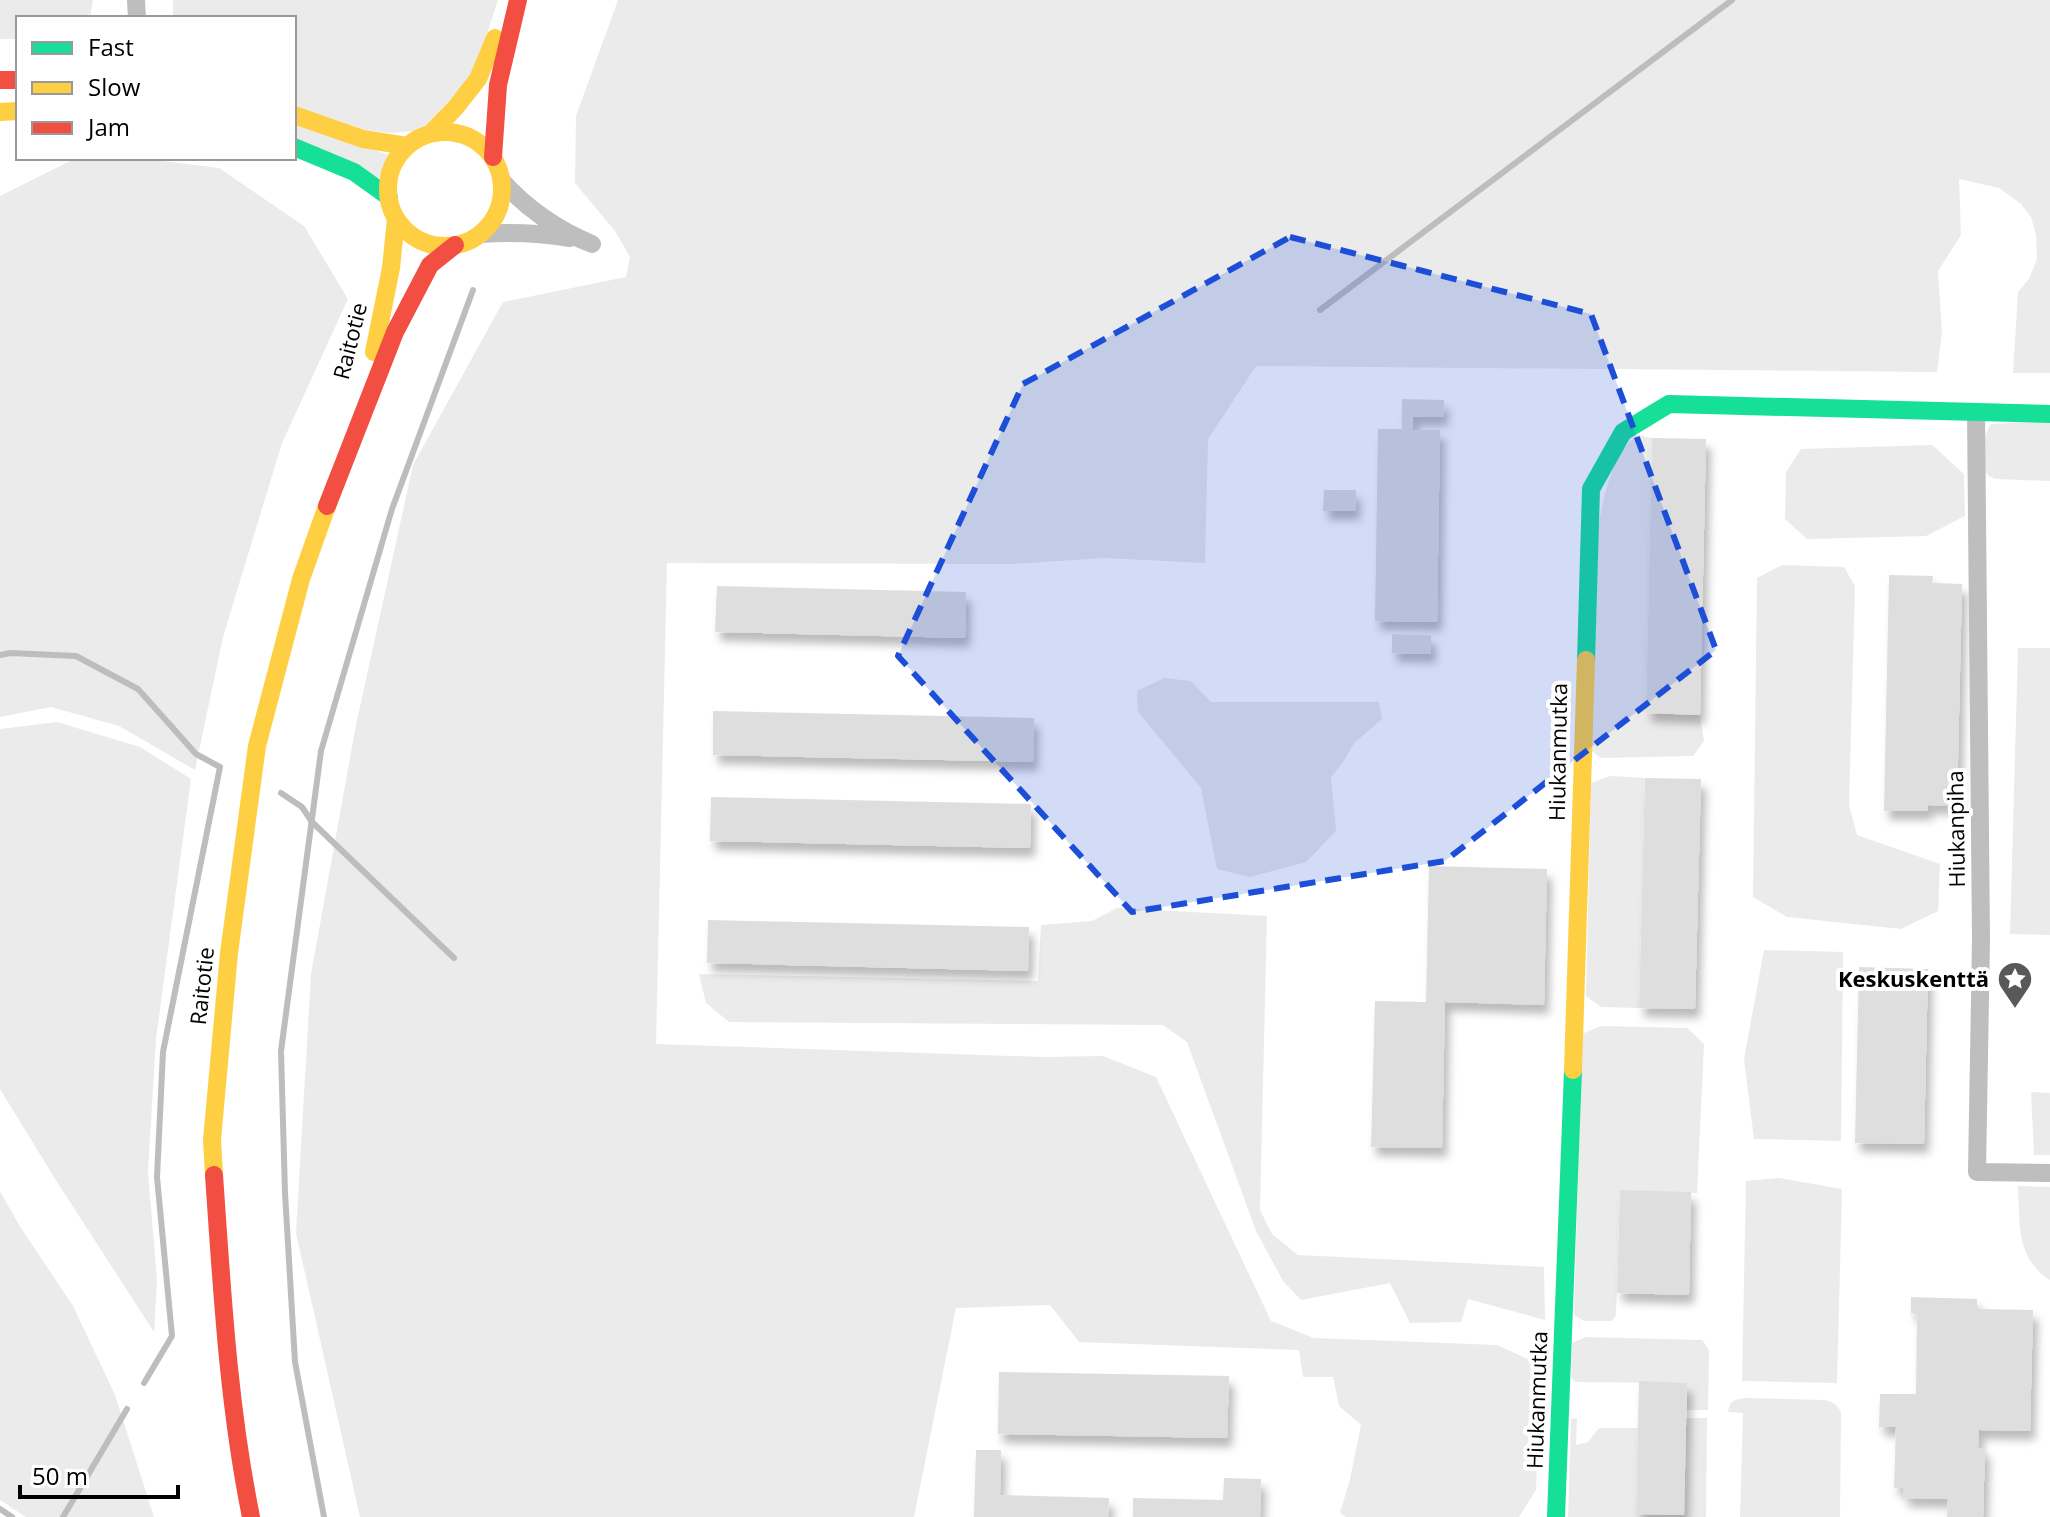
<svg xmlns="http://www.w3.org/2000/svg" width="2050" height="1517" viewBox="0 0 2050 1517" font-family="'Open Sans',sans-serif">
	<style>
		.green { fill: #ebebeb }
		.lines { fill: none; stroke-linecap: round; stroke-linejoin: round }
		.stream { stroke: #bdbdbd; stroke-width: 6 }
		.building { fill: #dedede; filter: url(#shadow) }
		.street { stroke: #bebebe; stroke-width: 18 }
		.fast { stroke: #16e098; stroke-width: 18 }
		.slow { stroke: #ffcf43; stroke-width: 18 }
		.jam { stroke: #f24e42; stroke-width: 18 }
		.marked { fill: #1d4ed8; fill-opacity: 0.2; stroke: #1d4ed8; stroke-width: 6; stroke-dasharray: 16 10; stroke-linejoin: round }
		.labels { text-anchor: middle; stroke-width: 8; stroke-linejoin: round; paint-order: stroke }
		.street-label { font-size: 22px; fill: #000; stroke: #fff }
		.poi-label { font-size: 22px; font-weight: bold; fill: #000; stroke: #fff; text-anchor: end }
	</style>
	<defs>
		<filter id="shadow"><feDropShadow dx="5" dy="9" stdDeviation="4" flood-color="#0004"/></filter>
	</defs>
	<rect width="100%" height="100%" fill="#fff"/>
	<g class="green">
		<path d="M 0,0 L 93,0 L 90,18 L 18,18 L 18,39 L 0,39 Z"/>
		<path d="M 173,0 L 498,0 L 484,43 L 470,78 L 426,125 L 412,131 L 390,133 L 366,130 L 294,106 L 294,18 L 173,18 Z"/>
		<path d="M 618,0 L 2050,0 L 2050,373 L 2013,373 L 2018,292 L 2029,279 L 2037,259 L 2036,235 L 2031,217 L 2021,204 L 1999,188 L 1959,179 L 1961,235 L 1938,271 L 1942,332 L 1937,372 L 1256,366 L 1208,439 L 1205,563 L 1105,558 L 1012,564 L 667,563 L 656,1044 L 1044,1057 L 1103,1056 L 1156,1077 L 1271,1321 L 1314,1338 L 1497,1345 L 1541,1365 L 1536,1490 L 1519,1517 L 1346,1517 L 1340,1513 L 1350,1479 L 1361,1425 L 1339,1406 L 1333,1377 L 1303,1377 L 1299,1350 L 1079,1342 L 1050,1305 L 956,1308 L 914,1517 L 360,1517 L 296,1233 L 311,974 L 356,725 L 413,465 L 503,302 L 626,277 L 630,257 L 615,231 L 575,183 L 576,116 Z"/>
		<path d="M 294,124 L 389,155 L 380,178 L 294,139 Z"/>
		<path d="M 76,158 L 139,158 L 219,168 L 304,226 L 348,299 L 282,443 L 223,637 L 195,770 L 119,726 L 51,707 L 0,717 L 0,196 Z"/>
		<path d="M 2050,421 L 2050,481 L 1996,479 C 1990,477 1988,476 1985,471 C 1980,459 1984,433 1991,424 Z"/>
		<path d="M 1639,435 L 1652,438 L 1646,713 L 1700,715 L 1704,741 L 1693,756 L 1601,758 L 1590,750 L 1598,528 C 1603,500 1612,450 1639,435 Z"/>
		<path d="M 1932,445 L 1964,474 L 1965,516 L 1926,536 L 1807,539 L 1785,519 L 1786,472 L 1801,449 Z"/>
		<path d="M 1782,565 L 1844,567 L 1855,586 L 1849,805 L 1857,835 L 1940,864 L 1938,911 L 1901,929 L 1787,917 L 1753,897 L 1757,578 Z"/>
		<path d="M 2018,648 L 2050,648 L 2050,935 L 2010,934 Z"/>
		<path d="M 1164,678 L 1191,681 L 1211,702 L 1379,702 L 1382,719 L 1354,743 L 1342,764 L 1331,777 L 1336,831 L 1306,862 L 1250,877 L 1217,869 L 1201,788 L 1138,712 L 1137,691 Z"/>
		<path d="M 57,722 L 140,747 L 191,779 L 156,1039 L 148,1171 L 157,1281 L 154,1332 L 59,1185 L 0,1089 L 0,729 Z"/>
		<path d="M 1610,776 L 1645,778 L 1639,1008 L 1601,1007 L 1586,996 L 1591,783 Z"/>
		<path d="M 1117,908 L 1267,916 L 1260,1210 L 1272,1234 L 1298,1255 L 1544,1267 L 1545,1320 L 1468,1299 L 1461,1322 L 1410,1323 L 1390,1283 L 1301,1300 L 1283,1281 L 1256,1231 L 1187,1042 L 1163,1025 L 729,1022 L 706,1003 L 699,974 L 1038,981 L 1041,925 L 1092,921 Z"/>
		<path d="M 1764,950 L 1843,952 L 1841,1141 L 1754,1139 L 1744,1059 Z"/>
		<path d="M 1601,1026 L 1687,1028 L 1704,1044 L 1697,1193 L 1620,1190 L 1616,1315 L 1612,1321 L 1584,1321 L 1574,1315 L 1582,1034 Z"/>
		<path d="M 2031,1092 L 2050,1093 L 2050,1155 L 2034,1155 Z"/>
		<path d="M 1779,1178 L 1842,1189 L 1837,1383 L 1742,1381 L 1746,1181 Z"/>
		<path d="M 2018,1186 L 2050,1187 L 2050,1280 C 2015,1258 2020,1222 2018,1186 Z"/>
		<path d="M 0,1191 L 19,1225 L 73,1306 L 115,1395 L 154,1517 L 26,1517 L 0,1500 Z"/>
		<path d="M 1586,1337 L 1702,1340 L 1709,1350 L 1708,1410 L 1687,1410 L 1687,1383 L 1575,1382 L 1571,1377 L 1572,1343 Z"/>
		<path d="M 1746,1398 L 1825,1400 C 1834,1402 1838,1405 1841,1413 L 1840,1517 L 1740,1517 L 1743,1413 L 1728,1412 C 1730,1400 1735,1399 1746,1398 Z"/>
		<path d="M 1577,1418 L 1576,1445 L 1588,1442 L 1599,1428 L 1638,1428 L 1636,1514 L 1684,1515 L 1686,1418 L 1707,1418 L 1706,1517 L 1568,1517 L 1571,1419 Z"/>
	</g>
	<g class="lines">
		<g class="stream">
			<path d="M 1320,310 L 1732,0"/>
			<path d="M 0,655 L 10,653 L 76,656 L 138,689 L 196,754 L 220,767 L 163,1052 L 157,1177 L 172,1336 L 144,1383"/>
			<path d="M 281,793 L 302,807 L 312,822 L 454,958"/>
			<path d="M 0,1509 L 12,1517"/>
			<path d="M 63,1517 L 127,1409"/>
			<path d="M 324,1517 L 295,1362 L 285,1193 L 281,1051 L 321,751 L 392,509 L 473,290"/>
		</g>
	</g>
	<g class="building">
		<path d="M 1402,399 L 1444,400 L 1443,417 L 1413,417 L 1413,430 L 1440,430 L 1437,622 L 1375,621 L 1378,429 L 1402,429 Z"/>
		<path d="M 1652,438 L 1706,439 L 1700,715 L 1646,713 Z"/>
		<path d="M 1324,490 L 1356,490 L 1355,511 L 1323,511 Z"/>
		<path d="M 1889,575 L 1933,576 L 1932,583 L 1962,584 L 1957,806 L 1928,805 L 1928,811 L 1884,811 Z"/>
		<path d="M 717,586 L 966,592 L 965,638 L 715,632 Z"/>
		<path d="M 1392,634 L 1431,635 L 1431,654 L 1392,653 Z"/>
		<path d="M 713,711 L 1034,718 L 1033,762 L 713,755 Z"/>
		<path d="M 1645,778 L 1701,779 L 1695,1009 L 1639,1008 Z"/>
		<path d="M 711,797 L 1031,804 L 1030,848 L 710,841 Z"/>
		<path d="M 1429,866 L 1547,869 L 1544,1005 L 1445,1002 L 1442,1148 L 1371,1147 L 1375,1001 L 1426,1002 Z"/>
		<path d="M 708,920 L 1029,927 L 1028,971 L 707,963 Z"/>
		<path d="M 1859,967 L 1928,969 L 1924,1144 L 1855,1143 Z"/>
		<path d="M 1620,1190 L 1691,1192 L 1689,1295 L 1617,1293 Z"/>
		<path d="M 1911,1297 L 1977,1299 L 1977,1309 L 2033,1310 L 2030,1431 L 1979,1430 L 1978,1448 L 1985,1448 L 1983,1517 L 1947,1517 L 1948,1499 L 1903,1498 L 1904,1488 L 1894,1488 L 1896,1427 L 1879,1427 L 1880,1394 L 1916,1394 L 1917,1313 L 1911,1313 Z"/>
		<path d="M 999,1372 L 1229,1376 L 1227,1438 L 998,1434 Z"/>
		<path d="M 1639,1381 L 1687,1383 L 1684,1515 L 1636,1514 Z"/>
		<path d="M 976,1450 L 1001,1450 L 1000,1495 L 1109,1498 L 1108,1517 L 974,1517 Z"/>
		<path d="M 1224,1478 L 1261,1479 L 1260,1517 L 1133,1517 L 1133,1498 L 1223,1500 Z"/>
	</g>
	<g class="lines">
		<g class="street">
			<path d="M 136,1 L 137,18"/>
			<path d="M 502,181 C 526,208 559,231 592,244"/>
			<path d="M 481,234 C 511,232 540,233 570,238"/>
			<path d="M 1976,412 L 1981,939 L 1977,1172 L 2050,1173"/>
		</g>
		<g class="fast">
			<path d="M 294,147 L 354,172 L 389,197"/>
			<path d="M 1586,660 L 1591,489 L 1623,432 L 1669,404 L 2050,414"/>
			<path d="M 1556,1517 L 1573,1070"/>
		</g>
		<g class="slow">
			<path d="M 0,112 L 18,111"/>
			<path d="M 294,115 L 363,139 L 407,146"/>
			<circle cx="445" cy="189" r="57"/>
			<path d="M 431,133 L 456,107 L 478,79 L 495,38"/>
			<path d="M 374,352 L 391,268 L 396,219"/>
			<path d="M 1573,1070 L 1586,660"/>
			<path d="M 214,1175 L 212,1140 L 229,953 L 257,746 L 301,579 L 327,506"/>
		</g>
		<g class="jam">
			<path d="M 0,80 L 18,80"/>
			<path d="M 493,157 L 498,85 L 518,0"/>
			<path d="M 327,506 L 395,332 L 430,265 L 455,245"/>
			<path d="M 214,1175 C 222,1289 228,1404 251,1517"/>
		</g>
	</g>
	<path class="marked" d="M 1290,237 L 1591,314 L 1716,650 L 1445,861 L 1132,912 L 898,656 L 1023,384 Z"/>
	<defs>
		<symbol id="sight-pin" viewBox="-11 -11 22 30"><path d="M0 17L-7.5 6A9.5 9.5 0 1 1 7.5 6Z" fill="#595959" stroke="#fff"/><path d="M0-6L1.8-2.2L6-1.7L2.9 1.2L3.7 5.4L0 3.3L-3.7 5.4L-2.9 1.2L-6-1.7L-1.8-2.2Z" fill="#fff"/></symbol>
	</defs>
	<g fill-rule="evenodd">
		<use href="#sight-pin" x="1995" y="959" width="40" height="54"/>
	</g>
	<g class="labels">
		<g class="street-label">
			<text transform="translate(350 341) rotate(-76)" y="8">Raitotie</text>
			<text transform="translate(1558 752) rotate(-89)" y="8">Hiukanmutka</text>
			<text transform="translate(1956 829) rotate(-91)" y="8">Hiukanpiha</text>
			<text transform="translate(202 986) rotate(-84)" y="8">Raitotie</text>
			<text transform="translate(1537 1400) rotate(-88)" y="8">Hiukanmutka</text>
		</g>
		<g class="poi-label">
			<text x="1989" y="987">Keskuskenttä</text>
		</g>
	</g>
	<rect x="16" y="16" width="280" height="144" fill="#ffffff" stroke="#999999" stroke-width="2"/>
	<rect x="32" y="42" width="40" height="12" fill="#16e098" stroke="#999999" stroke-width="2"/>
	<text x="88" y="56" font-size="24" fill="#000000">Fast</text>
	<rect x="32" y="82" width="40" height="12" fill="#ffcf43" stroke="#999999" stroke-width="2"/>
	<text x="88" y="96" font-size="24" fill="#000000">Slow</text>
	<rect x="32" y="122" width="40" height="12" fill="#f24e42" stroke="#999999" stroke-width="2"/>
	<text x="88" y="136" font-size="24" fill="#000000">Jam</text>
	<path d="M20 1485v12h158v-12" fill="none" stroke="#000000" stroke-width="4"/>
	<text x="32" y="1485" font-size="24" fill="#000000" stroke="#ffffff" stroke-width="6" paint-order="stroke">50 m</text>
</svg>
